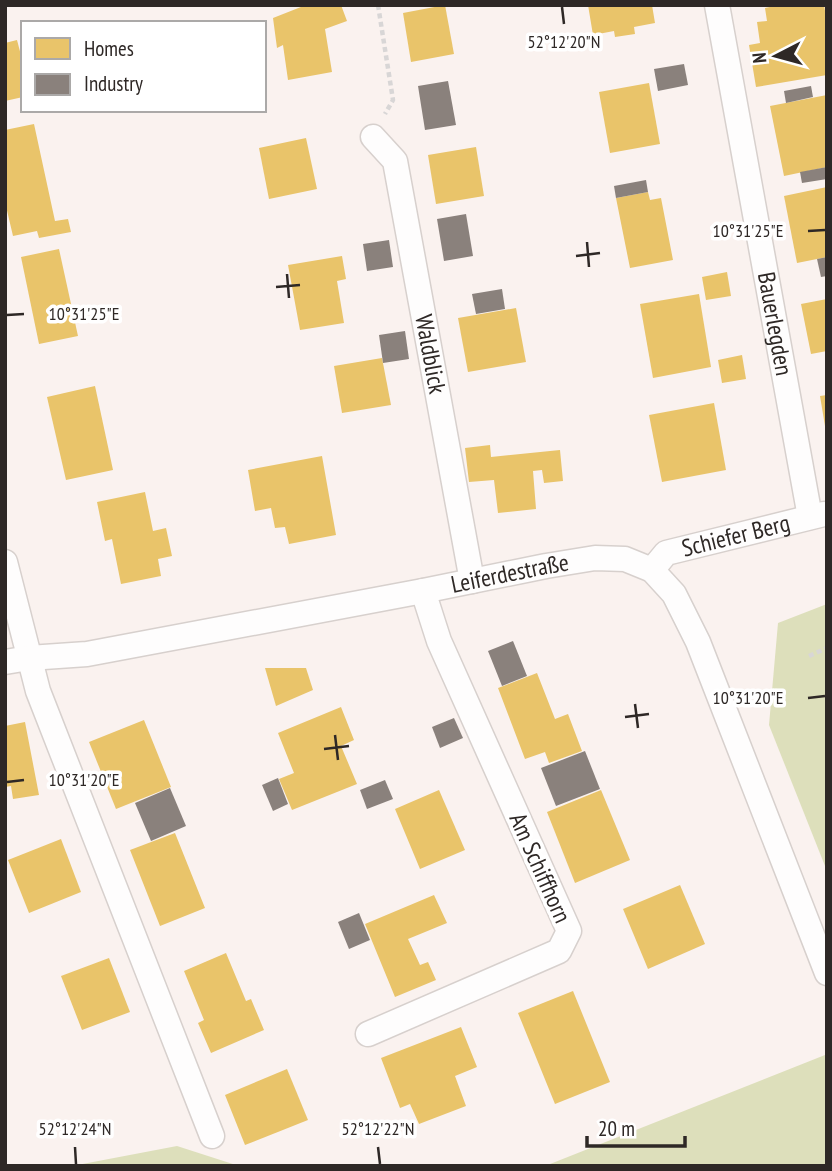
<svg xmlns="http://www.w3.org/2000/svg" width="832" height="1171" viewBox="0 0 832 1171" font-family="'PT Sans Narrow',sans-serif">
	<style>
		.green { fill: #dddfbb }
		.homes { fill: #e9c46a }
		.industry { fill: #8a817c }
		.lines { fill: none; stroke-linecap: round; stroke-linejoin: round }
		.minor-casing { stroke: #d7d0cd; stroke-width: 27 }
		.path { stroke: #d8d6d6; stroke-width: 4.5; stroke-dasharray: 5 3.5; stroke-linecap: butt }
		.minor { stroke: #fefdfd; stroke-width: 24 }
		.ticks { fill: none; stroke: #2e2826; stroke-width: 2.5 }
		.labels { text-anchor: middle; stroke-width: 7; stroke-linejoin: round; paint-order: stroke }
		.street-label { font-size: 24px; fill: #2e2826; stroke: #fff }
		.ticks-label { font-size: 18px; text-anchor: middle; fill: #2e2826; stroke: #fff; stroke-width: 7; stroke-linejoin: round; paint-order: stroke }
	</style>
	<rect width="100%" height="100%" fill="#faf2ef"/>
	<g class="green">
		<path d="M 827,604 L 827,871 L 769,725 L 778,623 Z"/>
		<path d="M 825,1055 L 827,1059 L 827,1166 L 545,1166 Z"/>
		<path d="M 177,1146 L 239,1166 L 72,1166 Z"/>
	</g>
	<g class="homes">
		<path d="M 306,5 L 341,5 L 347,21 L 325,29 L 332,72 L 288,80 L 283,45 L 277,48 L 273,18 Z"/>
		<path d="M 445,5 L 454,54 L 411,62 L 403,13 Z"/>
		<path d="M 588,5 L 652,5 L 655,23 L 634,27 L 635,34 L 615,37 L 614,31 L 593,35 Z"/>
		<path d="M 779,5 L 824,5 L 827,22 L 827,75 L 756,87 L 749,45 L 760,43 L 757,22 L 767,21 L 765,8 Z"/>
		<path d="M 17,40 L 23,63 L 23,97 L 5,101 L 5,43 Z"/>
		<path d="M 649,83 L 660,144 L 610,153 L 599,92 Z"/>
		<path d="M 827,95 L 827,167 L 784,176 L 770,106 Z"/>
		<path d="M 34,124 L 55,221 L 68,219 L 71,232 L 39,238 L 37,231 L 13,236 L 5,202 L 5,130 Z"/>
		<path d="M 306,138 L 317,189 L 269,199 L 259,148 Z"/>
		<path d="M 476,147 L 484,196 L 436,204 L 428,155 Z"/>
		<path d="M 827,187 L 827,257 L 797,263 L 784,196 Z"/>
		<path d="M 648,192 L 650,200 L 661,198 L 673,260 L 630,268 L 616,198 Z"/>
		<path d="M 59,249 L 78,336 L 39,344 L 21,257 Z"/>
		<path d="M 342,256 L 346,279 L 337,281 L 344,323 L 300,330 L 288,265 Z"/>
		<path d="M 727,272 L 731,296 L 706,300 L 702,277 Z"/>
		<path d="M 699,294 L 711,367 L 653,378 L 640,304 Z"/>
		<path d="M 827,299 L 827,351 L 811,354 L 801,304 Z"/>
		<path d="M 516,308 L 526,362 L 468,372 L 458,318 Z"/>
		<path d="M 742,355 L 746,379 L 722,383 L 718,360 Z"/>
		<path d="M 382,358 L 391,405 L 342,413 L 334,366 Z"/>
		<path d="M 95,386 L 113,470 L 66,480 L 47,397 Z"/>
		<path d="M 827,395 L 827,426 L 825,426 L 820,396 Z"/>
		<path d="M 714,403 L 726,470 L 662,482 L 649,415 Z"/>
		<path d="M 490,445 L 491,457 L 560,450 L 563,481 L 544,483 L 542,470 L 533,471 L 536,509 L 498,513 L 494,480 L 469,482 L 465,448 Z"/>
		<path d="M 322,456 L 336,535 L 289,544 L 285,527 L 275,528 L 271,508 L 255,511 L 248,470 Z"/>
		<path d="M 145,492 L 153,531 L 166,528 L 172,556 L 158,559 L 161,576 L 121,584 L 112,539 L 105,541 L 97,502 Z"/>
		<path d="M 265,668 L 306,668 L 313,690 L 276,706 Z"/>
		<path d="M 537,673 L 555,719 L 568,714 L 582,751 L 549,763 L 545,752 L 525,759 L 498,688 Z"/>
		<path d="M 341,707 L 354,740 L 341,746 L 357,784 L 292,810 L 279,779 L 294,773 L 278,733 Z"/>
		<path d="M 144,720 L 171,787 L 116,809 L 89,742 Z"/>
		<path d="M 25,722 L 39,795 L 13,799 L 11,786 L 5,787 L 5,726 Z"/>
		<path d="M 439,790 L 465,850 L 420,869 L 395,809 Z"/>
		<path d="M 601,790 L 630,860 L 575,883 L 547,812 Z"/>
		<path d="M 175,833 L 205,908 L 160,926 L 130,850 Z"/>
		<path d="M 61,839 L 81,892 L 29,913 L 8,860 Z"/>
		<path d="M 680,885 L 705,944 L 648,969 L 623,909 Z"/>
		<path d="M 434,895 L 447,923 L 408,939 L 420,965 L 428,962 L 436,980 L 395,997 L 365,924 Z"/>
		<path d="M 226,953 L 246,1001 L 251,999 L 264,1030 L 211,1053 L 198,1023 L 204,1020 L 184,971 Z"/>
		<path d="M 109,958 L 130,1012 L 82,1030 L 61,976 Z"/>
		<path d="M 573,991 L 610,1082 L 555,1104 L 518,1013 Z"/>
		<path d="M 461,1027 L 477,1067 L 455,1076 L 466,1106 L 419,1124 L 410,1104 L 400,1108 L 381,1058 Z"/>
		<path d="M 287,1069 L 308,1120 L 245,1145 L 225,1095 Z"/>
	</g>
	<g class="industry">
		<path d="M 684,64 L 688,85 L 658,91 L 654,69 Z"/>
		<path d="M 448,81 L 456,125 L 425,130 L 418,86 Z"/>
		<path d="M 811,86 L 813,97 L 786,103 L 784,91 Z"/>
		<path d="M 827,167 L 827,179 L 802,183 L 800,172 Z"/>
		<path d="M 646,180 L 648,192 L 616,198 L 614,186 Z"/>
		<path d="M 466,214 L 473,256 L 444,261 L 437,219 Z"/>
		<path d="M 389,240 L 393,267 L 367,271 L 363,244 Z"/>
		<path d="M 827,257 L 827,276 L 821,277 L 817,259 Z"/>
		<path d="M 502,289 L 505,309 L 476,314 L 472,294 Z"/>
		<path d="M 405,331 L 409,359 L 383,363 L 379,335 Z"/>
		<path d="M 513,641 L 527,676 L 502,686 L 488,651 Z"/>
		<path d="M 454,718 L 463,738 L 440,748 L 432,727 Z"/>
		<path d="M 585,751 L 600,789 L 556,806 L 541,768 Z"/>
		<path d="M 278,778 L 288,804 L 273,811 L 262,785 Z"/>
		<path d="M 385,780 L 393,799 L 367,809 L 360,790 Z"/>
		<path d="M 170,788 L 186,826 L 151,841 L 135,803 Z"/>
		<path d="M 359,913 L 370,940 L 349,949 L 338,922 Z"/>
	</g>
	<g class="lines">
		<defs>
			<g id="minor">
				<path id="s1" d="M 717,5 L 810,517"/>
				<path id="s2" d="M 373,137 L 395,161 L 472,581"/>
				<path d="M 5,562 L 38,691 L 212,1136"/>
				<path id="s3" d="M 652,570 L 666,553 L 824,514"/>
				<path id="s4" d="M 5,662 L 29,658 L 87,654 L 423,591 L 546,566 L 595,558 L 625,559 L 652,570 L 674,594 L 698,642 L 827,973"/>
				<path d="M 368,1034 L 559,951 L 569,931 L 439,641 L 423,591"/>
			</g>
		</defs>
		<use href="#minor" class="minor-casing"/>
		<g class="path">
			<path d="M 378,5 L 393,100 L 385,114"/>
			<path d="M 809,656 L 827,648"/>
		</g>
		<use href="#minor" class="minor"/>
	</g>
	<path class="ticks" d="M 562,7 L 564,24M 808,231 L 825,230M 587,242 L 589,267M 576,256 L 600,253M 287,274 L 289,298M 276,287 L 300,285M 7,315 L 24,314M 808,698 L 825,696M 635,704 L 638,728M 625,717 L 649,714M 335,735 L 338,760M 324,749 L 349,746M 7,782 L 24,780M 75,1147 L 76,1164M 378,1147 L 380,1164"/>
	<g class="labels">
		<g class="street-label">
			<text dy="8" stroke="none"><textPath href="#s1" startOffset="324">Bauerlegden</textPath></text>
			<text dy="8" stroke="none"><textPath href="#s2" startOffset="229">Waldblick</textPath></text>
			<text dy="8" stroke="none"><textPath href="#s3" startOffset="94">Schiefer Berg</textPath></text>
			<text dy="8" stroke="none"><textPath href="#s4" startOffset="513">Leiferdestraße</textPath></text>
			<text transform="translate(540 868) rotate(66)" y="8">Am Schiffhorn</text>
		</g>
	</g>
	<g class="ticks-label">
		<text x="564" y="48">52°12'20"N</text>
		<text x="748" y="237">10°31'25"E</text>
		<text x="84" y="320">10°31'25"E</text>
		<text x="748" y="704">10°31'20"E</text>
		<text x="84" y="786">10°31'20"E</text>
		<text x="75" y="1135">52°12'24"N</text>
		<text x="378" y="1135">52°12'22"N</text>
	</g>
	<rect width="832" height="1171" fill="none" stroke="#2e2826" stroke-width="14"/>
	<rect x="21" y="21" width="245" height="91" fill="#ffffff" stroke="#aba9a8" stroke-width="2"/>
	<rect x="35" y="38" width="35" height="21" fill="#e9c46a" stroke="#aba9a8" stroke-width="2"/>
	<text x="84" y="56" font-size="21" fill="#2e2826">Homes</text>
	<rect x="35" y="74" width="35" height="21" fill="#8a817c" stroke="#aba9a8" stroke-width="2"/>
	<text x="84" y="91" font-size="21" fill="#2e2826">Industry</text>
	<g transform="translate(776 56) rotate(264)" stroke="#ffffff" stroke-width="5" paint-order="stroke">
	<path d="M0-5L12 26L0 18L-12 26Z" fill="#2e2826"/>
	<text y="-10" font-size="19" font-weight="bold" text-anchor="middle" fill="#2e2826">N</text>
	</g>
	<path d="M587 1136v10h98v-10" fill="none" stroke="#2e2826" stroke-width="3.5"/>
	<text x="598" y="1136" font-size="21" fill="#2e2826" stroke="#ffffff" stroke-width="5" paint-order="stroke">20 m</text>
</svg>
